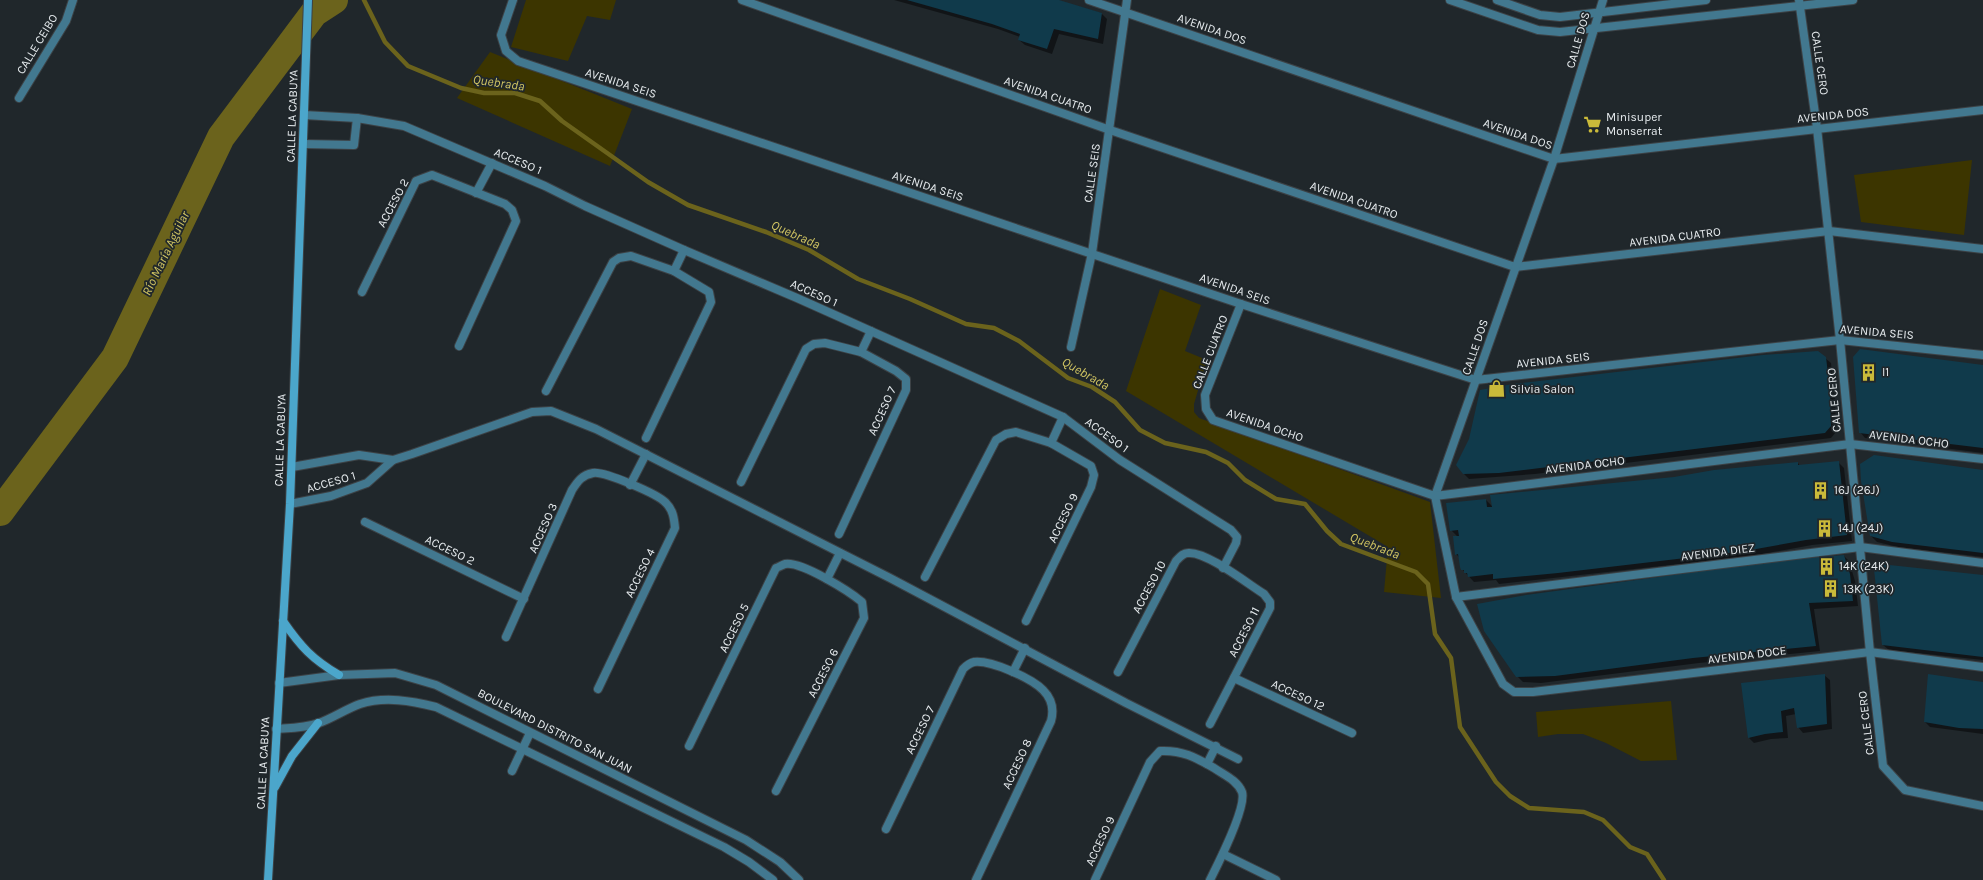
<svg xmlns="http://www.w3.org/2000/svg" width="1983" height="880" viewBox="0 0 1983 880" font-family="Karla,sans-serif">
	<style>
		.green { fill: #3c3500 }
		.shadow { fill: #0007 }
		.lines { fill: none; stroke-linecap: round; stroke-linejoin: round }
		.stream { stroke: #6b631c; stroke-width: 4.5 }
		.river { stroke: #6b631c; stroke-width: 28 }
		.building { fill: #103a4b }
		.street-casing { stroke: #3c4246; stroke-width: 10 }
		.secondary-casing { stroke: #3c4246; stroke-width: 10 }
		.street { stroke: #42788f; stroke-width: 8 }
		.secondary { stroke: #4ba6cb; stroke-width: 8 }
		.labels { text-anchor: middle; stroke-width: 3.5; stroke-linejoin: round; paint-order: stroke }
		.street-label { font-size: 12px; fill: #e6ebee; stroke: #20272b }
		.poi-label { font-size: 12px; fill: #e6ebee; stroke: #20272b; text-anchor: start }
		.water-label { font-size: 13px; font-style: italic; fill: #d0c462; stroke: #20272b }
	</style>
	<rect width="100%" height="100%" fill="#20272b"/>
	<g class="green">
		<path d="M 526,0 L 616,0 L 610,20 L 587,16 L 568,61 L 511,47 Z"/>
		<path d="M 490,52 L 632,109 L 610,166 L 457,98 Z"/>
		<path d="M 1972,160 L 1964,235 L 1861,222 L 1854,175 Z"/>
		<path d="M 1160,289 L 1201,305 L 1185,351 L 1207,360 L 1194,404 L 1194,412 L 1199,418 L 1430,502 L 1441,598 L 1384,592 L 1388,547 L 1126,391 Z"/>
		<path d="M 1671,701 L 1677,760 L 1641,761 L 1606,743 L 1583,734 L 1558,734 L 1538,737 L 1536,712 Z"/>
	</g>
	<g class="shadow">
		<path d="M 894,0 L 1056,0 L 1101,13 L 1107,19 L 1103,44 L 1059,34 L 1052,54 L 1025,45 L 1019,40 L 1020,37 L 998,29 Z"/>
		<path d="M 1825,358 L 1831,363 L 1835,397 L 1836,432 L 1831,438 L 1535,474 L 1469,479 L 1464,474 Z"/>
		<path d="M 1983,365 L 1983,453 L 1865,438 L 1860,432 Z"/>
		<path d="M 1838,462 L 1844,468 L 1852,541 L 1812,545 L 1751,556 L 1499,584 L 1496,580 L 1474,582 L 1462,569 L 1460,558 L 1456,554 L 1458,537 L 1451,530 L 1486,500 L 1493,507 L 1674,478 L 1798,463 L 1800,466 Z"/>
		<path d="M 1983,472 L 1983,557 L 1898,547 L 1877,542 L 1871,536 Z"/>
		<path d="M 1844,556 L 1849,561 L 1855,581 L 1858,606 L 1814,609 L 1820,651 L 1699,663 L 1541,683 L 1523,682 L 1517,676 Z"/>
		<path d="M 1983,576 L 1983,660 L 1889,650 L 1883,645 Z"/>
		<path d="M 1824,675 L 1830,680 L 1832,729 L 1803,733 L 1798,727 L 1796,714 L 1786,716 L 1788,738 L 1771,739 L 1754,743 L 1749,738 Z"/>
		<path d="M 1983,682 L 1983,734 L 1930,727 L 1925,722 Z"/>
	</g>
	<g class="lines">
		<path class="stream" d="M 364,0 L 385,42 L 408,66 L 461,88 L 484,93 L 515,93 L 540,101 L 562,121 L 648,182 L 688,205 L 766,232 L 809,250 L 858,279 L 910,299 L 966,324 L 994,328 L 1019,341 L 1068,378 L 1092,387 L 1115,402 L 1140,430 L 1165,443 L 1206,452 L 1228,463 L 1245,480 L 1276,499 L 1305,504 L 1327,531 L 1341,544 L 1416,572 L 1428,584 L 1435,634 L 1451,658 L 1460,727 L 1496,782 L 1510,796 L 1529,808 L 1584,812 L 1603,820 L 1630,847 L 1647,854 L 1664,880"/>
		<path class="river" d="M 0,512 L 115,358 L 221,137 L 314,13 L 334,0"/>
	</g>
	<g class="building">
		<path d="M 907,0 L 1059,0 L 1102,13 L 1098,39 L 1054,29 L 1047,49 L 1018,40 L 1020,34 L 992,24 Z"/>
		<path d="M 1860,349 L 1983,365 L 1983,448 L 1859,433 L 1853,357 Z"/>
		<path d="M 1818,351 L 1826,357 L 1830,391 L 1831,426 L 1825,433 L 1499,473 L 1463,474 L 1456,465 L 1469,439 L 1480,390 L 1513,384 L 1763,355 Z"/>
		<path d="M 1874,455 L 1983,470 L 1983,553 L 1892,542 L 1870,536 L 1861,481 L 1860,464 Z"/>
		<path d="M 1839,461 L 1847,535 L 1806,540 L 1745,551 L 1558,573 L 1493,579 L 1493,574 L 1468,577 L 1467,573 L 1464,573 L 1464,570 L 1461,570 L 1460,567 L 1458,554 L 1455,555 L 1453,536 L 1459,536 L 1458,530 L 1450,531 L 1446,503 L 1486,499 L 1487,507 L 1492,507 L 1490,495 L 1674,477 L 1714,470 L 1798,462 L 1798,465 Z"/>
		<path d="M 1844,555 L 1850,574 L 1853,601 L 1809,603 L 1816,646 L 1693,658 L 1555,676 L 1516,677 L 1484,631 L 1477,604 L 1526,595 L 1783,560 Z"/>
		<path d="M 1880,564 L 1983,575 L 1983,657 L 1882,645 L 1874,569 Z"/>
		<path d="M 1825,674 L 1827,724 L 1797,728 L 1794,708 L 1781,711 L 1783,732 L 1765,734 L 1748,738 L 1741,683 Z"/>
		<path d="M 1928,674 L 1983,682 L 1983,729 L 1959,728 L 1924,722 Z"/>
	</g>
	<g class="lines">
		<defs>
			<g id="street">
				<path d="M 513,0 L 501,35 L 506,51 L 518,61 L 1241,304 L 1476,380 L 1840,340 L 1983,355"/>
				<path d="M 742,0 L 1110,130 L 1515,267 L 1829,231 L 1983,249"/>
				<path d="M 1089,0 L 1554,159 L 1983,110"/>
				<path d="M 1450,0 L 1538,30 L 1560,32 L 1853,0"/>
				<path d="M 1497,0 L 1540,15 L 1560,17 L 1706,0"/>
				<path d="M 1603,0 L 1554,159 L 1435,496 L 1456,597 L 1503,684 L 1514,692 L 1533,692 L 1870,652 L 1983,667"/>
				<path d="M 1799,0 L 1817,128 L 1840,340 L 1870,652 L 1883,766 L 1905,790 L 1983,806"/>
				<path d="M 19,98 L 66,21 L 73,0"/>
				<path d="M 304,115 L 357,118 L 404,126 L 545,186 L 585,206 L 684,250 L 797,298 L 1063,417 L 1120,460 L 1231,530 L 1237,537 L 1236,543 L 1223,568"/>
				<path d="M 303,144 L 354,145 L 357,118"/>
				<path d="M 476,193 L 492,163"/>
				<path d="M 674,271 L 684,250"/>
				<path d="M 362,292 L 416,181 L 432,175 L 505,204 L 512,210 L 516,221 L 459,346"/>
				<path d="M 1241,304 L 1205,395 L 1206,409 L 1213,420 L 1435,496 L 1850,444 L 1983,459"/>
				<path d="M 1071,347 L 1092,253 L 1127,0"/>
				<path d="M 861,352 L 871,331"/>
				<path d="M 546,391 L 613,262 L 619,258 L 631,256 L 674,271 L 709,292 L 711,302 L 646,438"/>
				<path d="M 1051,443 L 1063,417"/>
				<path d="M 292,467 L 359,455 L 393,460"/>
				<path d="M 741,482 L 806,349 L 814,344 L 825,343 L 861,352 L 896,371 L 906,379 L 906,390 L 839,534"/>
				<path d="M 630,485 L 646,454"/>
				<path d="M 290,504 L 331,496 L 367,483 L 393,460 L 412,454 L 532,412 L 551,411 L 596,429 L 890,578 L 1126,703 L 1238,759"/>
				<path d="M 365,522 L 524,599"/>
				<path d="M 925,577 L 996,440 L 1006,434 L 1016,432 L 1051,443 L 1091,466 L 1094,475 L 1091,487 L 1026,621"/>
				<path d="M 827,579 L 840,553"/>
				<path d="M 1456,597 L 1860,547 L 1983,563"/>
				<path d="M 506,637 L 572,490 C 578,481 582,475 593,473 C 604,471 658,494 666,503 C 673,510 674,518 675,528 L 598,689"/>
				<path d="M 1013,672 L 1025,648"/>
				<path d="M 1118,672 L 1176,561 C 1180,557 1183,553 1188,553 C 1206,551 1248,584 1264,594 L 1270,602 L 1270,608 L 1210,724"/>
				<path d="M 1234,678 L 1352,733"/>
				<path d="M 279,683 L 339,675 L 395,673 L 436,685 L 746,840 L 780,862 L 799,880"/>
				<path d="M 276,729 C 291,728 305,728 319,723 C 333,718 346,709 360,704 C 385,696 412,701 436,707 L 724,847 L 749,862 L 773,880"/>
				<path d="M 689,746 L 776,568 C 779,567 782,565 785,564 C 801,561 849,591 862,602 L 864,618 L 776,791"/>
				<path d="M 1207,764 L 1216,746"/>
				<path d="M 512,771 L 530,733"/>
				<path d="M 886,829 L 963,669 C 966,666 970,663 974,662 C 991,660 1031,678 1043,690 C 1052,699 1054,710 1051,721 L 976,880"/>
				<path d="M 1223,854 L 1276,880"/>
				<path d="M 1095,880 L 1150,762 L 1160,751 C 1182,750 1195,757 1214,768 C 1224,775 1237,780 1242,792 C 1247,807 1218,864 1210,880"/>
			</g>
			<g id="secondary">
				<path d="M 283,621 C 301,647 312,659 339,675"/>
				<path d="M 275,787 L 292,756 L 318,723"/>
				<path d="M 268,880 L 290,504 L 308,0"/>
			</g>
		</defs>
		<use href="#street" class="street-casing"/>
		<use href="#secondary" class="secondary-casing"/>
		<use href="#street" class="street"/>
		<use href="#secondary" class="secondary"/>
	</g>
	<defs>
		<symbol id="supermarket-bare" viewBox="-9 -9 18 18"><path d="M-6-5.5h2.5l.6 2H6L4.5 2H-2.5L-4.4-4H-6ZM-1.5 3.2a1.3 1.3 0 1 0 .1 0ZM3 3.2a1.3 1.3 0 1 0 .1 0Z" fill="#caba3a" stroke="#20272b" stroke-width="2.5" paint-order="stroke"/></symbol>
		<symbol id="building-bare" viewBox="-9 -9 18 18"><path d="M-4-6H4V6H1V3H-1V6H-4ZM-2.5-4.3h1.7v1.8h-1.7ZM.8-4.3h1.7v1.8H.8ZM-2.5-1h1.7V.8h-1.7ZM.8-1h1.7V.8H.8Z" fill="#caba3a" stroke="#20272b" stroke-width="2.5" paint-order="stroke"/></symbol>
		<symbol id="shop-bare" viewBox="-9 -9 18 18"><path d="M-5-2.5h2.3a2.7 3.5 0 0 1 5.4 0H5L5.5 6h-11ZM-1.5-2.5h3a1.5 2.3 0 0 0-3 0Z" fill="#caba3a" stroke="#20272b" stroke-width="2.5" paint-order="stroke"/></symbol>
	</defs>
	<g fill-rule="evenodd">
		<use href="#supermarket-bare" x="1580" y="112" width="25" height="25"/>
		<use href="#building-bare" x="1856" y="360" width="25" height="25"/>
		<use href="#shop-bare" x="1484" y="376" width="25" height="25"/>
		<use href="#building-bare" x="1808" y="478" width="25" height="25"/>
		<use href="#building-bare" x="1812" y="516" width="25" height="25"/>
		<use href="#building-bare" x="1814" y="554" width="25" height="25"/>
		<use href="#building-bare" x="1818" y="576" width="25" height="25"/>
	</g>
	<g class="labels">
		<g class="street-label">
			<text transform="translate(1212 29) rotate(19)" y="4">AVENIDA DOS</text>
			<text transform="translate(1578 40) rotate(-74)" y="4">CALLE DOS</text>
			<text transform="translate(37 44) rotate(-59)" y="4">CALLE CEIBO</text>
			<text transform="translate(1820 63) rotate(82)" y="4">CALLE CERO</text>
			<text transform="translate(621 83) rotate(18)" y="4">AVENIDA SEIS</text>
			<text transform="translate(1048 95) rotate(19)" y="4">AVENIDA CUATRO</text>
			<text transform="translate(1833 115) rotate(-6)" y="4">AVENIDA DOS</text>
			<text transform="translate(292 116) rotate(-88)" y="4">CALLE LA CABUYA</text>
			<text transform="translate(1518 134) rotate(19)" y="4">AVENIDA DOS</text>
			<text transform="translate(518 161) rotate(23)" y="4">ACCESO 1</text>
			<text transform="translate(1092 173) rotate(-82)" y="4">CALLE SEIS</text>
			<text transform="translate(928 186) rotate(18)" y="4">AVENIDA SEIS</text>
			<text transform="translate(1354 200) rotate(19)" y="4">AVENIDA CUATRO</text>
			<text transform="translate(393 203) rotate(-62)" y="4">ACCESO 2</text>
			<text transform="translate(1675 237) rotate(-7)" y="4">AVENIDA CUATRO</text>
			<text transform="translate(1235 289) rotate(19)" y="4">AVENIDA SEIS</text>
			<text transform="translate(814 293) rotate(24)" y="4">ACCESO 1</text>
			<text transform="translate(1877 332) rotate(5)" y="4">AVENIDA SEIS</text>
			<text transform="translate(1475 347) rotate(-71)" y="4">CALLE DOS</text>
			<text transform="translate(1210 352) rotate(-69)" y="4">CALLE CUATRO</text>
			<text transform="translate(1553 360) rotate(-6)" y="4">AVENIDA SEIS</text>
			<text transform="translate(1834 400) rotate(-95)" y="4">CALLE CERO</text>
			<text transform="translate(882 411) rotate(-66)" y="4">ACCESO 7</text>
			<text transform="translate(1265 425) rotate(19)" y="4">AVENIDA OCHO</text>
			<text transform="translate(1107 435) rotate(36)" y="4">ACCESO 1</text>
			<text transform="translate(1909 439) rotate(7)" y="4">AVENIDA OCHO</text>
			<text transform="translate(280 440) rotate(-88)" y="4">CALLE LA CABUYA</text>
			<text transform="translate(1585 465) rotate(-7)" y="4">AVENIDA OCHO</text>
			<text transform="translate(331 482) rotate(-16)" y="4">ACCESO 1</text>
			<text transform="translate(1063 518) rotate(-64)" y="4">ACCESO 9</text>
			<text transform="translate(543 528) rotate(-66)" y="4">ACCESO 3</text>
			<text transform="translate(450 550) rotate(26)" y="4">ACCESO 2</text>
			<text transform="translate(1718 552) rotate(-7)" y="4">AVENIDA DIEZ</text>
			<text transform="translate(640 573) rotate(-64)" y="4">ACCESO 4</text>
			<text transform="translate(1149 587) rotate(-62)" y="4">ACCESO 10</text>
			<text transform="translate(734 628) rotate(-64)" y="4">ACCESO 5</text>
			<text transform="translate(1244 632) rotate(-63)" y="4">ACCESO 11</text>
			<text transform="translate(1747 655) rotate(-7)" y="4">AVENIDA DOCE</text>
			<text transform="translate(823 673) rotate(-63)" y="4">ACCESO 6</text>
			<text transform="translate(1298 695) rotate(25)" y="4">ACCESO 12</text>
			<text transform="translate(1866 723) rotate(-97)" y="4">CALLE CERO</text>
			<text transform="translate(920 730) rotate(-64)" y="4">ACCESO 7</text>
			<text transform="translate(555 731) rotate(27)" y="4">BOULEVARD DISTRITO SAN JUAN</text>
			<text transform="translate(263 763) rotate(-87)" y="4">CALLE LA CABUYA</text>
			<text transform="translate(1017 764) rotate(-65)" y="4">ACCESO 8</text>
			<text transform="translate(1100 841) rotate(-65)" y="4">ACCESO 9</text>
		</g>
		<g class="poi-label">
			<text x="1606" y="121">Minisuper<tspan x="1606" dy="14">Monserrat</tspan></text>
			<text x="1882" y="376">I1</text>
			<text x="1510" y="393">Silvia Salon</text>
			<text x="1834" y="494">16J (26J)</text>
			<text x="1838" y="532">14J (24J)</text>
			<text x="1839" y="570">14K (24K)</text>
			<text x="1843" y="593">13K (23K)</text>
		</g>
		<g class="water-label">
			<text transform="translate(499 82) rotate(8)" y="5">Quebrada</text>
			<text transform="translate(796 234) rotate(24)" y="5">Quebrada</text>
			<text transform="translate(165 253) rotate(-64)" y="5">Río María Aguilar</text>
			<text transform="translate(1086 373) rotate(30)" y="5">Quebrada</text>
			<text transform="translate(1375 545) rotate(21)" y="5">Quebrada</text>
		</g>
	</g>
</svg>
